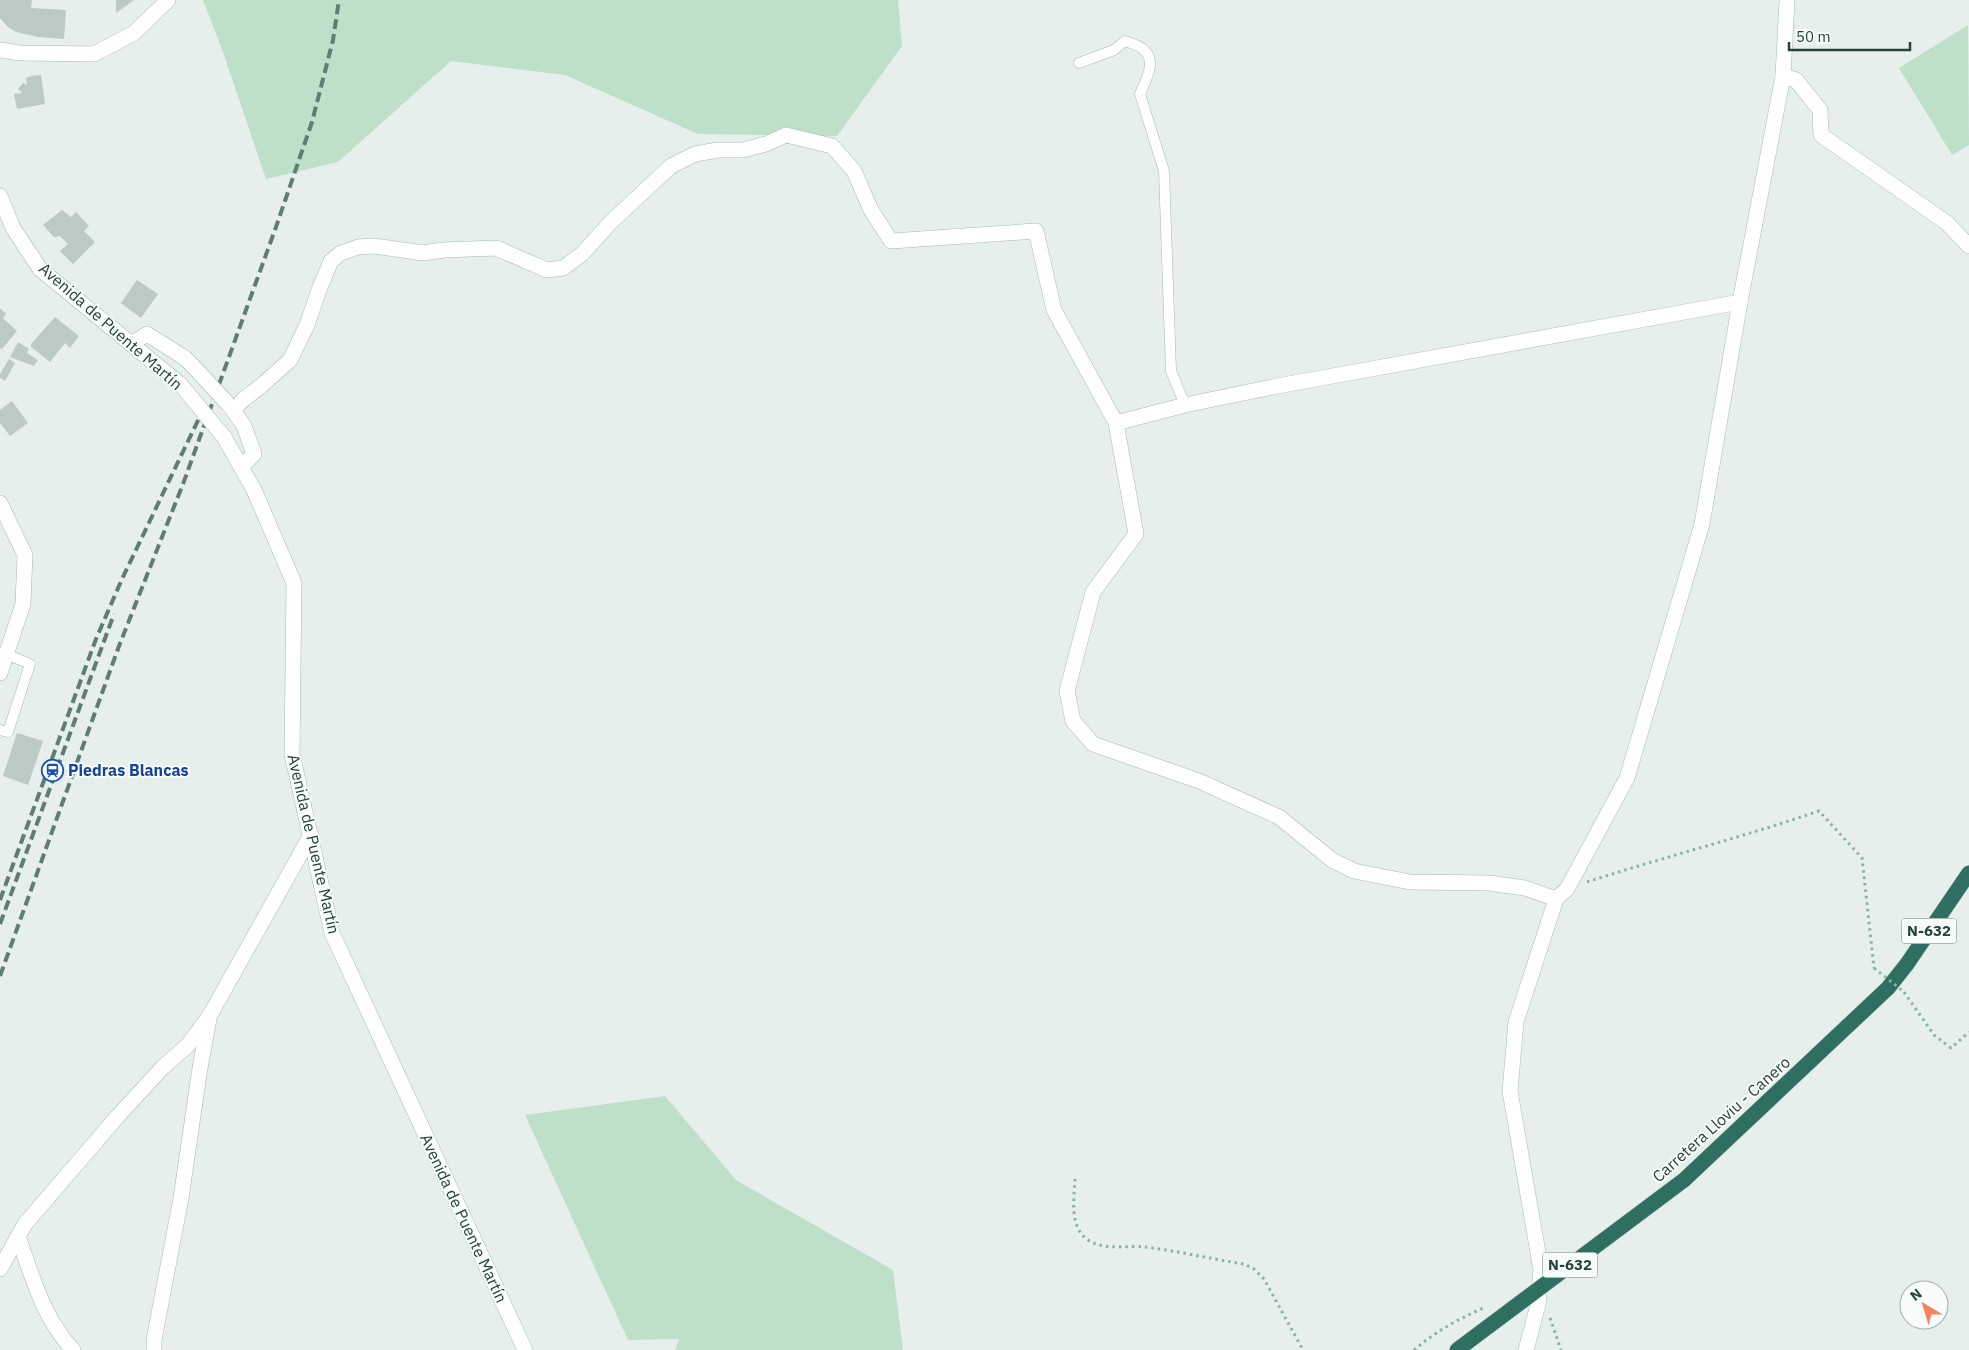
<svg xmlns="http://www.w3.org/2000/svg" width="1969" height="1350" viewBox="0 0 1969 1350" font-family="'IBM Plex Sans',sans-serif">
	<style>
		.green { fill: #bfe0c8 }
		.building { fill: #bbcac4 }
		.lines { fill: none; stroke-linecap: round; stroke-linejoin: round }
		.lane-casing { stroke: #a8b8b2; stroke-width: 11 }
		.street-casing { stroke: #a8b8b2; stroke-width: 16 }
		.secondary-casing { stroke: #a4bbb3; stroke-width: 16 }
		.highway-casing { stroke: #c2cac8; stroke-width: 16 }
		.path { stroke: #86b3a5; stroke-width: 3; stroke-dasharray: 2.5 4; stroke-linecap: butt }
		.lane { stroke: #fff; stroke-width: 10 }
		.street { stroke: #fff; stroke-width: 15 }
		.secondary { stroke: #fff; stroke-width: 15 }
		.highway { stroke: #2f6f62; stroke-width: 15 }
		.rail { stroke: #5f7d75; stroke-width: 4; stroke-dasharray: 10 5; stroke-linecap: butt }
		.street-bridge-casing { stroke: #a8b8b2; stroke-width: 16; stroke-linecap: butt }
		.secondary-bridge-casing { stroke: #a4bbb3; stroke-width: 16; stroke-linecap: butt }
		.highway-bridge-casing { stroke: #c2cac8; stroke-width: 16; stroke-linecap: butt }
		.path-bridge { stroke: #86b3a5; stroke-width: 3; stroke-dasharray: 2.5 4; stroke-linecap: butt }
		.street-bridge { stroke: #fff; stroke-width: 15 }
		.secondary-bridge { stroke: #fff; stroke-width: 15 }
		.highway-bridge { stroke: #2f6f62; stroke-width: 15 }
		.labels { text-anchor: middle; stroke-width: 4; stroke-linejoin: round; paint-order: stroke }
		.shield { fill: #f7fbf9; stroke: #637a73; stroke-width: 1 }
		.shield-label { font-size: 15px; font-weight: bold; fill: #24423a }
		.street-label { font-size: 16px; fill: #24423a; stroke: #f7fbf9 }
		.transit-label { font-size: 16px; font-weight: bold; fill: #164399; stroke: #f7fbf9; text-anchor: start }
	</style>
	<rect width="100%" height="100%" fill="#e6efeb"/>
	<g class="green">
		<path d="M 203,0 L 898,0 L 902,46 L 837,136 L 698,134 L 565,75 L 451,61 L 338,162 L 266,179 L 224,55 Z"/>
		<path d="M 1968,25 L 1969,145 L 1952,155 L 1899,68 Z"/>
		<path d="M 665,1096 L 736,1180 L 893,1270 L 903,1350 L 675,1350 L 679,1339 L 628,1340 L 525,1115 Z"/>
	</g>
	<g class="building">
		<path d="M 0,0 L 32,0 L 31,8 L 66,10 L 64,39 L 38,37 L 16,32 L 8,27 L 0,18 Z"/>
		<path d="M 116,0 L 134,0 L 116,13 Z"/>
		<path d="M 41,75 L 45,104 L 17,109 L 14,94 L 22,93 L 18,89 L 23,83 L 27,85 L 26,78 L 31,76 Z"/>
		<path d="M 62,210 L 71,217 L 76,212 L 89,226 L 84,231 L 95,242 L 73,264 L 60,251 L 68,244 L 60,236 L 54,237 L 43,225 Z"/>
		<path d="M 137,280 L 158,294 L 141,318 L 121,303 Z"/>
		<path d="M 0,308 L 6,314 L 3,318 L 17,331 L 2,349 L 0,348 Z"/>
		<path d="M 55,317 L 79,336 L 70,348 L 65,343 L 50,362 L 31,347 L 31,344 Z"/>
		<path d="M 18,342 L 29,349 L 27,353 L 38,360 L 34,366 L 10,357 Z"/>
		<path d="M 9,359 L 15,363 L 5,381 L 0,378 L 0,374 Z"/>
		<path d="M 12,401 L 28,423 L 10,436 L 0,423 L 0,410 Z"/>
		<path d="M 17,733 L 43,741 L 28,785 L 3,776 Z"/>
	</g>
	<g class="lines">
		<defs>
			<g id="lane">
				<path d="M 1079,63 L 1114,50 L 1125,41 C 1131,43 1139,46 1143,49 C 1158,61 1145,81 1140,94 L 1164,171 L 1171,371 L 1185,405"/>
				<path d="M 0,730 L 8,732 L 30,664 L 6,654"/>
			</g>
			<g id="street">
				<path d="M 0,50 L 20,53 L 94,54 L 134,33 L 168,0"/>
				<path d="M 1783,76 L 1796,80 L 1820,110 L 1821,135 L 1947,223 L 1969,246"/>
				<path d="M 131,344 L 147,334 L 185,358 L 193,366"/>
				<path d="M 1116,423 L 1185,405 L 1272,387 L 1740,302"/>
				<path d="M 241,467 L 254,454 L 244,426 L 233,410 L 244,399 L 261,386 L 290,360 L 307,325 L 319,290 L 331,261 L 341,253 L 358,247 L 374,246 L 423,253 L 443,250 L 496,248 L 547,270 L 563,268 L 582,254 L 611,222 L 671,166 L 695,154 L 718,150 L 743,150 L 766,144 L 786,135 L 832,146 L 854,171 L 871,210 L 891,241 L 1036,231 L 1054,310 L 1116,423 L 1136,534 L 1093,592 L 1067,691 L 1073,721 L 1093,744 L 1199,781 L 1279,817 L 1332,860 L 1354,871 L 1410,882 L 1489,883 L 1525,888 L 1556,899"/>
				<path d="M 0,503 L 25,555 L 23,604 L 0,673"/>
				<path d="M 18,1236 C 32,1276 43,1318 73,1350"/>
				<path d="M 0,1269 L 25,1224 L 117,1117 L 163,1067 L 188,1045 L 210,1015 L 311,835"/>
				<path d="M 154,1350 L 154,1340 L 181,1198 L 200,1068 L 209,1019"/>
			</g>
			<g id="secondary">
				<path d="M 0,196 L 13,228 L 40,269 L 181,385"/>
				<path d="M 224,437 L 254,490 L 294,583 L 292,754 L 332,933 L 525,1350"/>
				<path d="M 1526,1350 L 1538,1305 L 1541,1270 L 1510,1091 L 1516,1022 L 1556,899 L 1567,889 L 1627,778 L 1702,524 L 1740,302 L 1783,76 L 1787,0"/>
			</g>
			<path id="highway" d="M 1684,1180 L 1888,988 L 1907,964 L 1969,873"/>
		</defs>
		<use href="#lane" class="lane-casing"/>
		<use href="#street" class="street-casing"/>
		<use href="#secondary" class="secondary-casing"/>
		<use href="#highway" class="highway-casing"/>
		<g class="path">
			<path d="M 1587,882 C 1664,857 1743,837 1819,811 L 1862,858 L 1874,968"/>
			<path d="M 1904,992 L 1934,1035 L 1951,1048 L 1969,1032"/>
			<path d="M 1075,1179 C 1074,1199 1069,1227 1088,1240 C 1104,1251 1127,1245 1145,1247 C 1178,1251 1211,1259 1244,1264 L 1254,1269 L 1264,1279 L 1303,1350"/>
			<path d="M 1550,1318 L 1561,1350"/>
			<path d="M 1414,1350 C 1436,1331 1460,1318 1486,1307"/>
		</g>
		<use href="#lane" class="lane"/>
		<use href="#street" class="street"/>
		<use href="#secondary" class="secondary"/>
		<use href="#highway" class="highway"/>
		<g class="rail">
			<path d="M 0,900 L 96,639 L 122,579 L 201,414"/>
			<path d="M 0,924 L 114,614"/>
			<path d="M 0,976 L 119,646 L 183,484 L 276,227 L 312,122 L 333,40 L 339,0"/>
		</g>
		<defs>
			<path id="street-bridge" d="M 193,366 L 229,405"/>
			<path id="secondary-bridge" d="M 181,385 L 224,437"/>
			<path id="highway-bridge" d="M 1457,1350 L 1684,1180"/>
		</defs>
		<use href="#street-bridge" class="street-bridge-casing"/>
		<use href="#secondary-bridge" class="secondary-bridge-casing"/>
		<use href="#highway-bridge" class="highway-bridge-casing"/>
		<path class="path-bridge" d="M 1874,968 L 1904,992"/>
		<use href="#street-bridge" class="street-bridge"/>
		<use href="#secondary-bridge" class="secondary-bridge"/>
		<use href="#highway-bridge" class="highway-bridge"/>
	</g>
	<defs>
		<symbol id="station-ring" viewBox="-11 -11 22 22"><circle r="9.5" fill="#f7fbf9" stroke="#1a4fb4" stroke-width="1.5"/><path d="M-3-6H3Q5-6 5-4V2Q5 4 3 4L4.5 6H3L1.5 4h-3L-3 6H-4.5L-3 4Q-5 4-5 2V-4Q-5-6-3-6ZM-3.5-4v3h7v-3ZM-3.5 1v1.5H-2V1ZM2 1v1.5H3.5V1Z" fill="#1a4fb4"/></symbol>
	</defs>
	<g fill-rule="evenodd">
		<use href="#station-ring" x="40" y="758" width="25" height="25"/>
	</g>
	<g class="labels">
		<g class="shield">
			<rect x="1901.5" y="918.5" width="55" height="25" rx="4"/>
			<rect x="1542.5" y="1252.5" width="55" height="25" rx="4"/>
		</g>
		<g class="shield-label">
			<text x="1929" y="936">N-632</text>
			<text x="1570" y="1270">N-632</text>
		</g>
		<g class="street-label">
			<text transform="translate(111 326) rotate(41)" y="6">Avenida de Puente Martín</text>
			<text transform="translate(314 844) rotate(77)" y="6">Avenida de Puente Martín</text>
			<text transform="translate(1721 1119) rotate(-42)" y="6">Carretera Lloviu - Canero</text>
			<text transform="translate(464 1218) rotate(65)" y="6">Avenida de Puente Martín</text>
		</g>
		<g class="transit-label">
			<text x="68" y="776">Piedras Blancas</text>
		</g>
	</g>
	<g transform="translate(1924 1305) rotate(322)"><circle r="24" fill="#f7fbf9" stroke="#a3b1ad"/>
	<path d="M0-4L9 19L0 12L-9 19Z" fill="#f4845f"/>
	<text y="-8" font-size="14" font-weight="bold" text-anchor="middle" fill="#24423a">N</text>
	</g>
	<path d="M1789 42v8h121v-8" fill="none" stroke="#24423a" stroke-width="2.5"/>
	<text x="1796" y="42" font-size="15" fill="#24423a" stroke="#f7fbf9" stroke-width="4" paint-order="stroke">50 m</text>
</svg>
